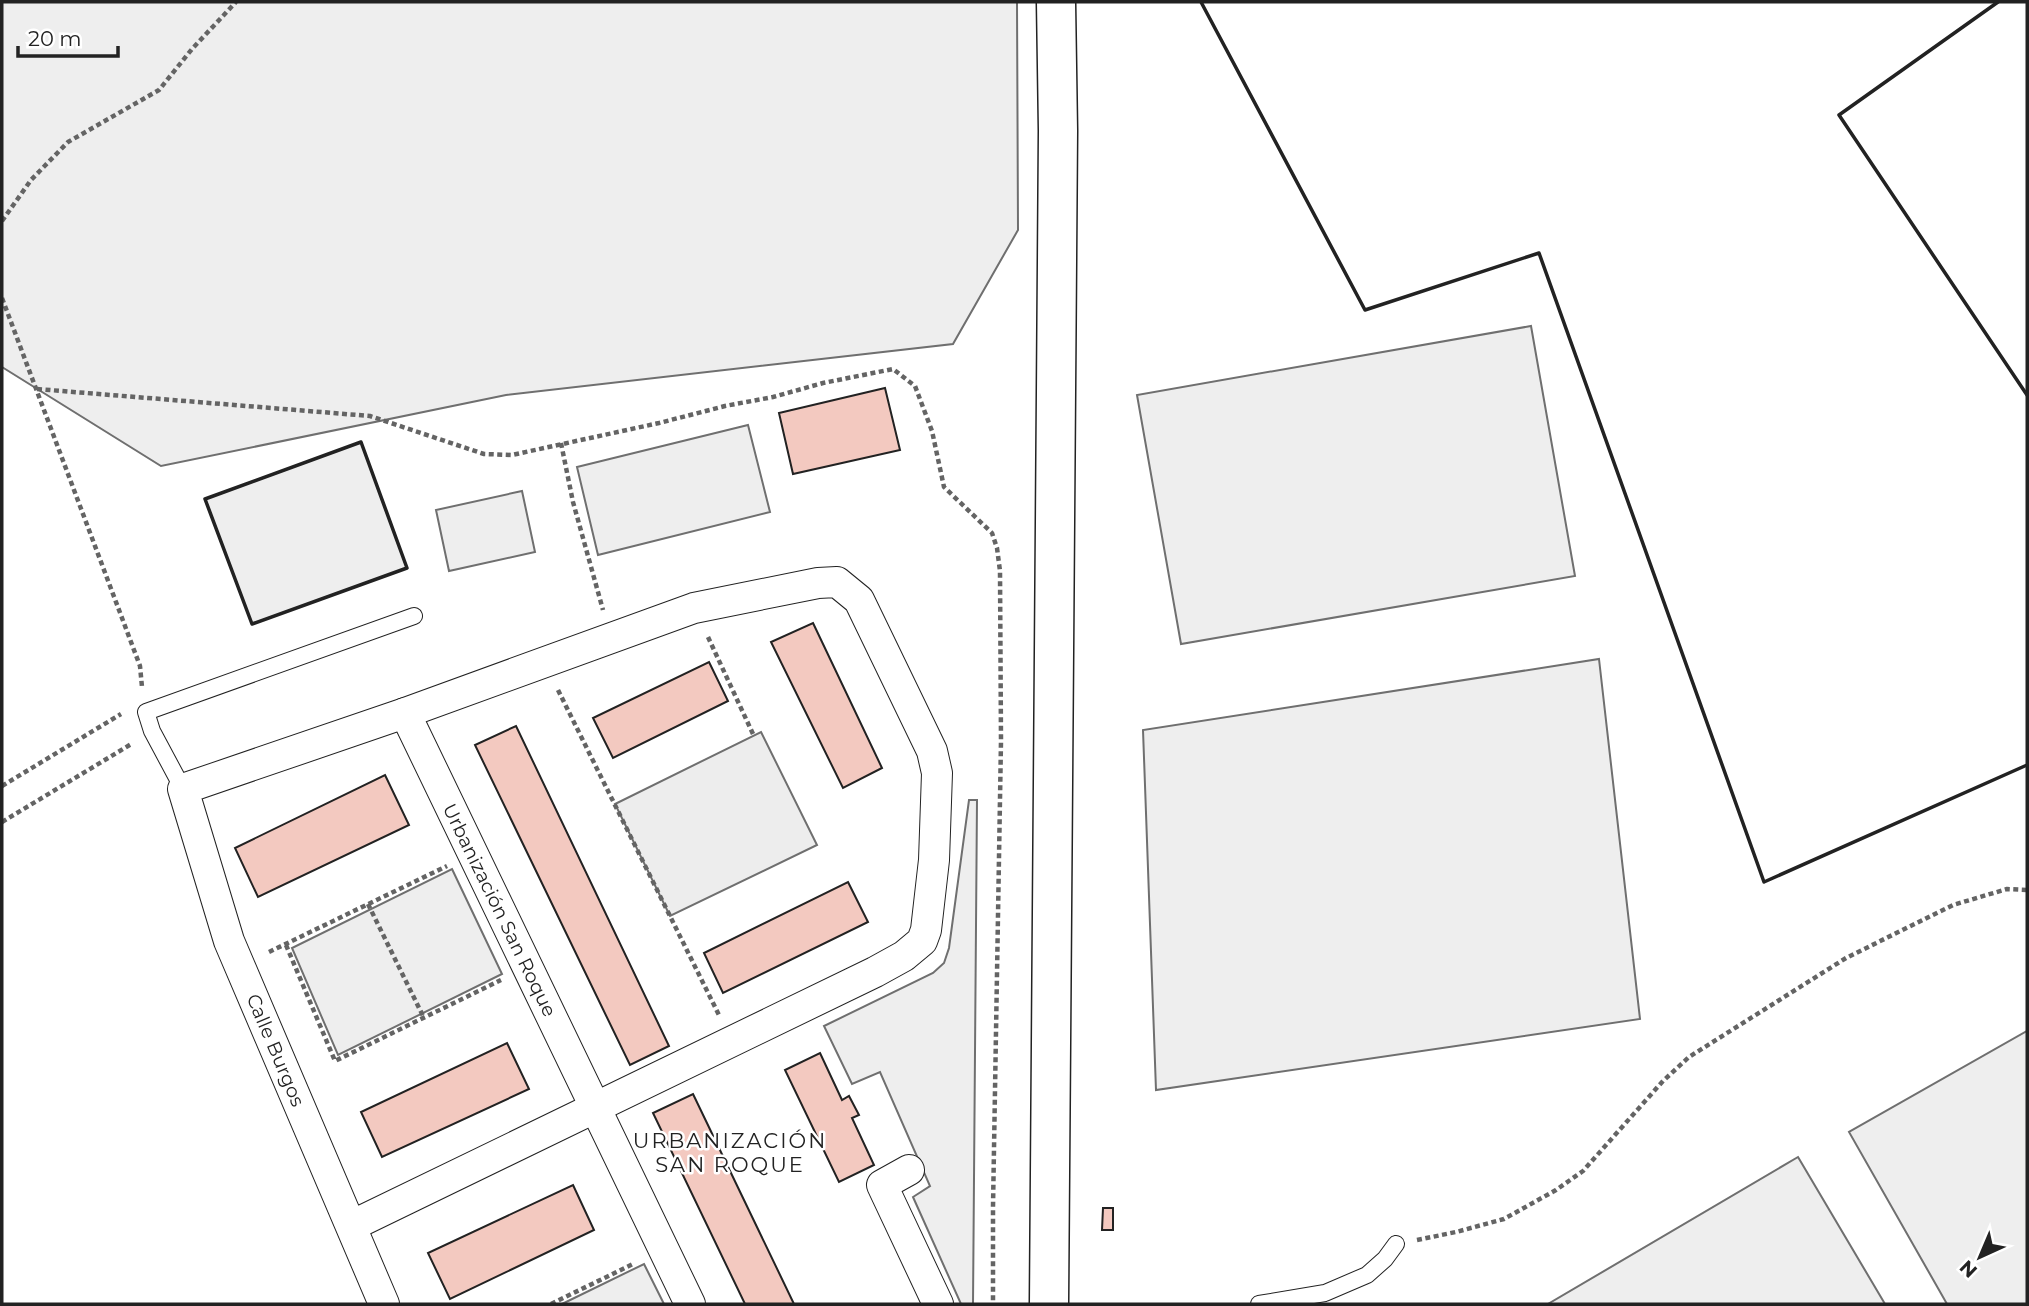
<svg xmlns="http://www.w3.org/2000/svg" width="2029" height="1306" viewBox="0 0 2029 1306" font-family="Montserrat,sans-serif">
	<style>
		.green { fill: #eee; stroke: #6f6f6f; stroke-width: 2 }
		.parking { fill: #ededed; stroke: #6f6f6f; stroke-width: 2 }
		.building { fill: #f3c9c0; stroke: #222; stroke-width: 2 }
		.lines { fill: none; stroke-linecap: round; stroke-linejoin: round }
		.lane-casing { stroke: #222; stroke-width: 18 }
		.street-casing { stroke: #222; stroke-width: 32 }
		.highway-casing { stroke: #222; stroke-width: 41 }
		.path { stroke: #646464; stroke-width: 4.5; stroke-dasharray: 5 3.5; stroke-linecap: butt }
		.lane { stroke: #fff; stroke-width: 16 }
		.street { stroke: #fff; stroke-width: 30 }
		.highway { stroke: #fff; stroke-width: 38 }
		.wall { stroke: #222; stroke-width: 3.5 }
		.labels { text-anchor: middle; stroke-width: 5; stroke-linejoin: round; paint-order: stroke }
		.street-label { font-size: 19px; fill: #222; stroke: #fff }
		.neighbourhood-label { font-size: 21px; letter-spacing: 2px; fill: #222; stroke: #fff }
	</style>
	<rect width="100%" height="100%" fill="#fff"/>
	<g class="green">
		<path d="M 2,2 L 1017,2 L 1018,230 L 953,344 L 506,395 L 161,466 L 2,367 Z"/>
		<path d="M 1531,326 L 1575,576 L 1181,644 L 1137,395 Z"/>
		<path d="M 748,425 L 770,512 L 598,555 L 577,467 Z"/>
		<path d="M 361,442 L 407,568 L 252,624 L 205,499 Z"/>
		<path d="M 522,491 L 535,552 L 449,571 L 436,510 Z"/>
		<path d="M 1599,659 L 1640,1019 L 1156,1090 L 1143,730 Z"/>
		<path d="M 969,800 L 977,800 L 973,1304 L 961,1304 L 913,1197 L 930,1186 L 880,1072 L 852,1084 L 824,1026 L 933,973 L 944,963 L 949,948 Z"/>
		<path d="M 452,869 L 502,974 L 338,1055 L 292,948 Z"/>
		<path d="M 2027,1031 L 2027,1304 L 1947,1304 L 1849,1132 Z"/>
		<path d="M 1798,1157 L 1885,1304 L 1548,1304 Z"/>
		<path d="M 644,1264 L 664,1304 L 562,1304 Z"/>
	</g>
	<path class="parking" d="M 761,732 L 817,845 L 670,916 L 615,804 Z"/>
	<g class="building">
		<path d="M 885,388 L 900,450 L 793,474 L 779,413 Z"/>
		<path d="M 813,623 L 882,768 L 843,788 L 771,642 Z"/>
		<path d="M 709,662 L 728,701 L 613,758 L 593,718 Z"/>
		<path d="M 516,726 L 669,1046 L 630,1065 L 475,745 Z"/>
		<path d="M 385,775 L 409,825 L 258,897 L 235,848 Z"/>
		<path d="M 848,882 L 868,922 L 723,993 L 704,953 Z"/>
		<path d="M 507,1043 L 529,1089 L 382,1157 L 361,1112 Z"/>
		<path d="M 820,1053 L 842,1100 L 849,1096 L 859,1115 L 852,1118 L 874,1165 L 839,1182 L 785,1070 Z"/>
		<path d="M 693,1094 L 794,1304 L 745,1304 L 653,1113 Z"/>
		<path d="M 573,1185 L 594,1230 L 450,1299 L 428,1253 Z"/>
		<path d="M 1103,1208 L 1113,1208 L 1113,1230 L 1102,1230 Z"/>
	</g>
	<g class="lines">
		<defs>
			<g id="lane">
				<path d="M 183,789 L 152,731 L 146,712 L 414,616"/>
				<path d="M 1259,1304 L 1325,1293 L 1367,1275 L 1385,1259 L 1396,1244"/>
			</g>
			<g id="street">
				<path d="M 405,713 L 690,1304"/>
				<path d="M 909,1170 L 882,1185 L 938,1304"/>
				<path d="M 351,1226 L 875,972 L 904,956 L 922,941 L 926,930 L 934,860 L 937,773 L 932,751 L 859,600 L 837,582 L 818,583 L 694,608 L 405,713 L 183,789 L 229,941 L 384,1304"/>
			</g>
			<path id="highway" d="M 1049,1304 L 1058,131 L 1056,2"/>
		</defs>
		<use href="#lane" class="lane-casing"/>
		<use href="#street" class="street-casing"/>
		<use href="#highway" class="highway-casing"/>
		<g class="path">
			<path d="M 2,221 L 31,180 L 68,142 L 159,90 L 192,49 L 236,2"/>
			<path d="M 2,298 L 140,666 L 142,687"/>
			<path d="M 37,389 L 370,416 L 484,454 L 512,455 L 659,423 L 725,406 L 773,397 L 823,383 L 893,369 L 915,386 L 932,431 L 944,487 L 992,533 L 997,548 L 1000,571 L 1001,741 L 993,1207 L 993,1304"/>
			<path d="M 561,443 L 573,502 L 603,610"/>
			<path d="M 708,637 L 753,734"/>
			<path d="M 558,690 L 719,1015"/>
			<path d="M 2,786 L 121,714"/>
			<path d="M 2,822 L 133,743"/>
			<path d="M 368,904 L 424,1018"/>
			<path d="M 286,945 L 335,1061 L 501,980"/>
			<path d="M 269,952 L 447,866"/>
			<path d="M 1417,1240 L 1456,1232 L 1504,1219 L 1556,1190 L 1583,1171 L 1663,1081 L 1689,1057 L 1846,958 L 1953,905 L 2007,889 L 2027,890"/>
			<path d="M 551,1304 L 635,1263"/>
		</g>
		<use href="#lane" class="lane"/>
		<use href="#street" class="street"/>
		<use href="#highway" class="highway"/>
		<g class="wall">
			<path d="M 1201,2 L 1365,310 L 1539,253 L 1764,882 L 2027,765"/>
			<path d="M 1998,2 L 1839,115 L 2027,395"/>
			<path d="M 361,442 L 407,568 L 252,624 L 205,499 Z"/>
		</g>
	</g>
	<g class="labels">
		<g class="street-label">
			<text transform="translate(500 910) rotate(64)" y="7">Urbanización San Roque</text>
			<text transform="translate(276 1050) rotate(67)" y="7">Calle Burgos</text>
		</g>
		<g class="neighbourhood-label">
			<text x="730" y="1148">URBANIZACIÓN<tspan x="730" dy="24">SAN ROQUE</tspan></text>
		</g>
	</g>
	<rect width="2029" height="1306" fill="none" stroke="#222222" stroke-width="7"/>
	<g transform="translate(1980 1257) rotate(224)" stroke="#ffffff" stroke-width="5" paint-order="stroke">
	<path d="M0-5L12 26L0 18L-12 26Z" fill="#222222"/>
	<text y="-10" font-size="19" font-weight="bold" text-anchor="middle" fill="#222222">N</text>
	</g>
	<path d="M18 46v10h100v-10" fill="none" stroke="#222222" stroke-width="3.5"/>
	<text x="28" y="46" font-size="21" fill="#222222" stroke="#ffffff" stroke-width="5" paint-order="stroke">20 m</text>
</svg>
